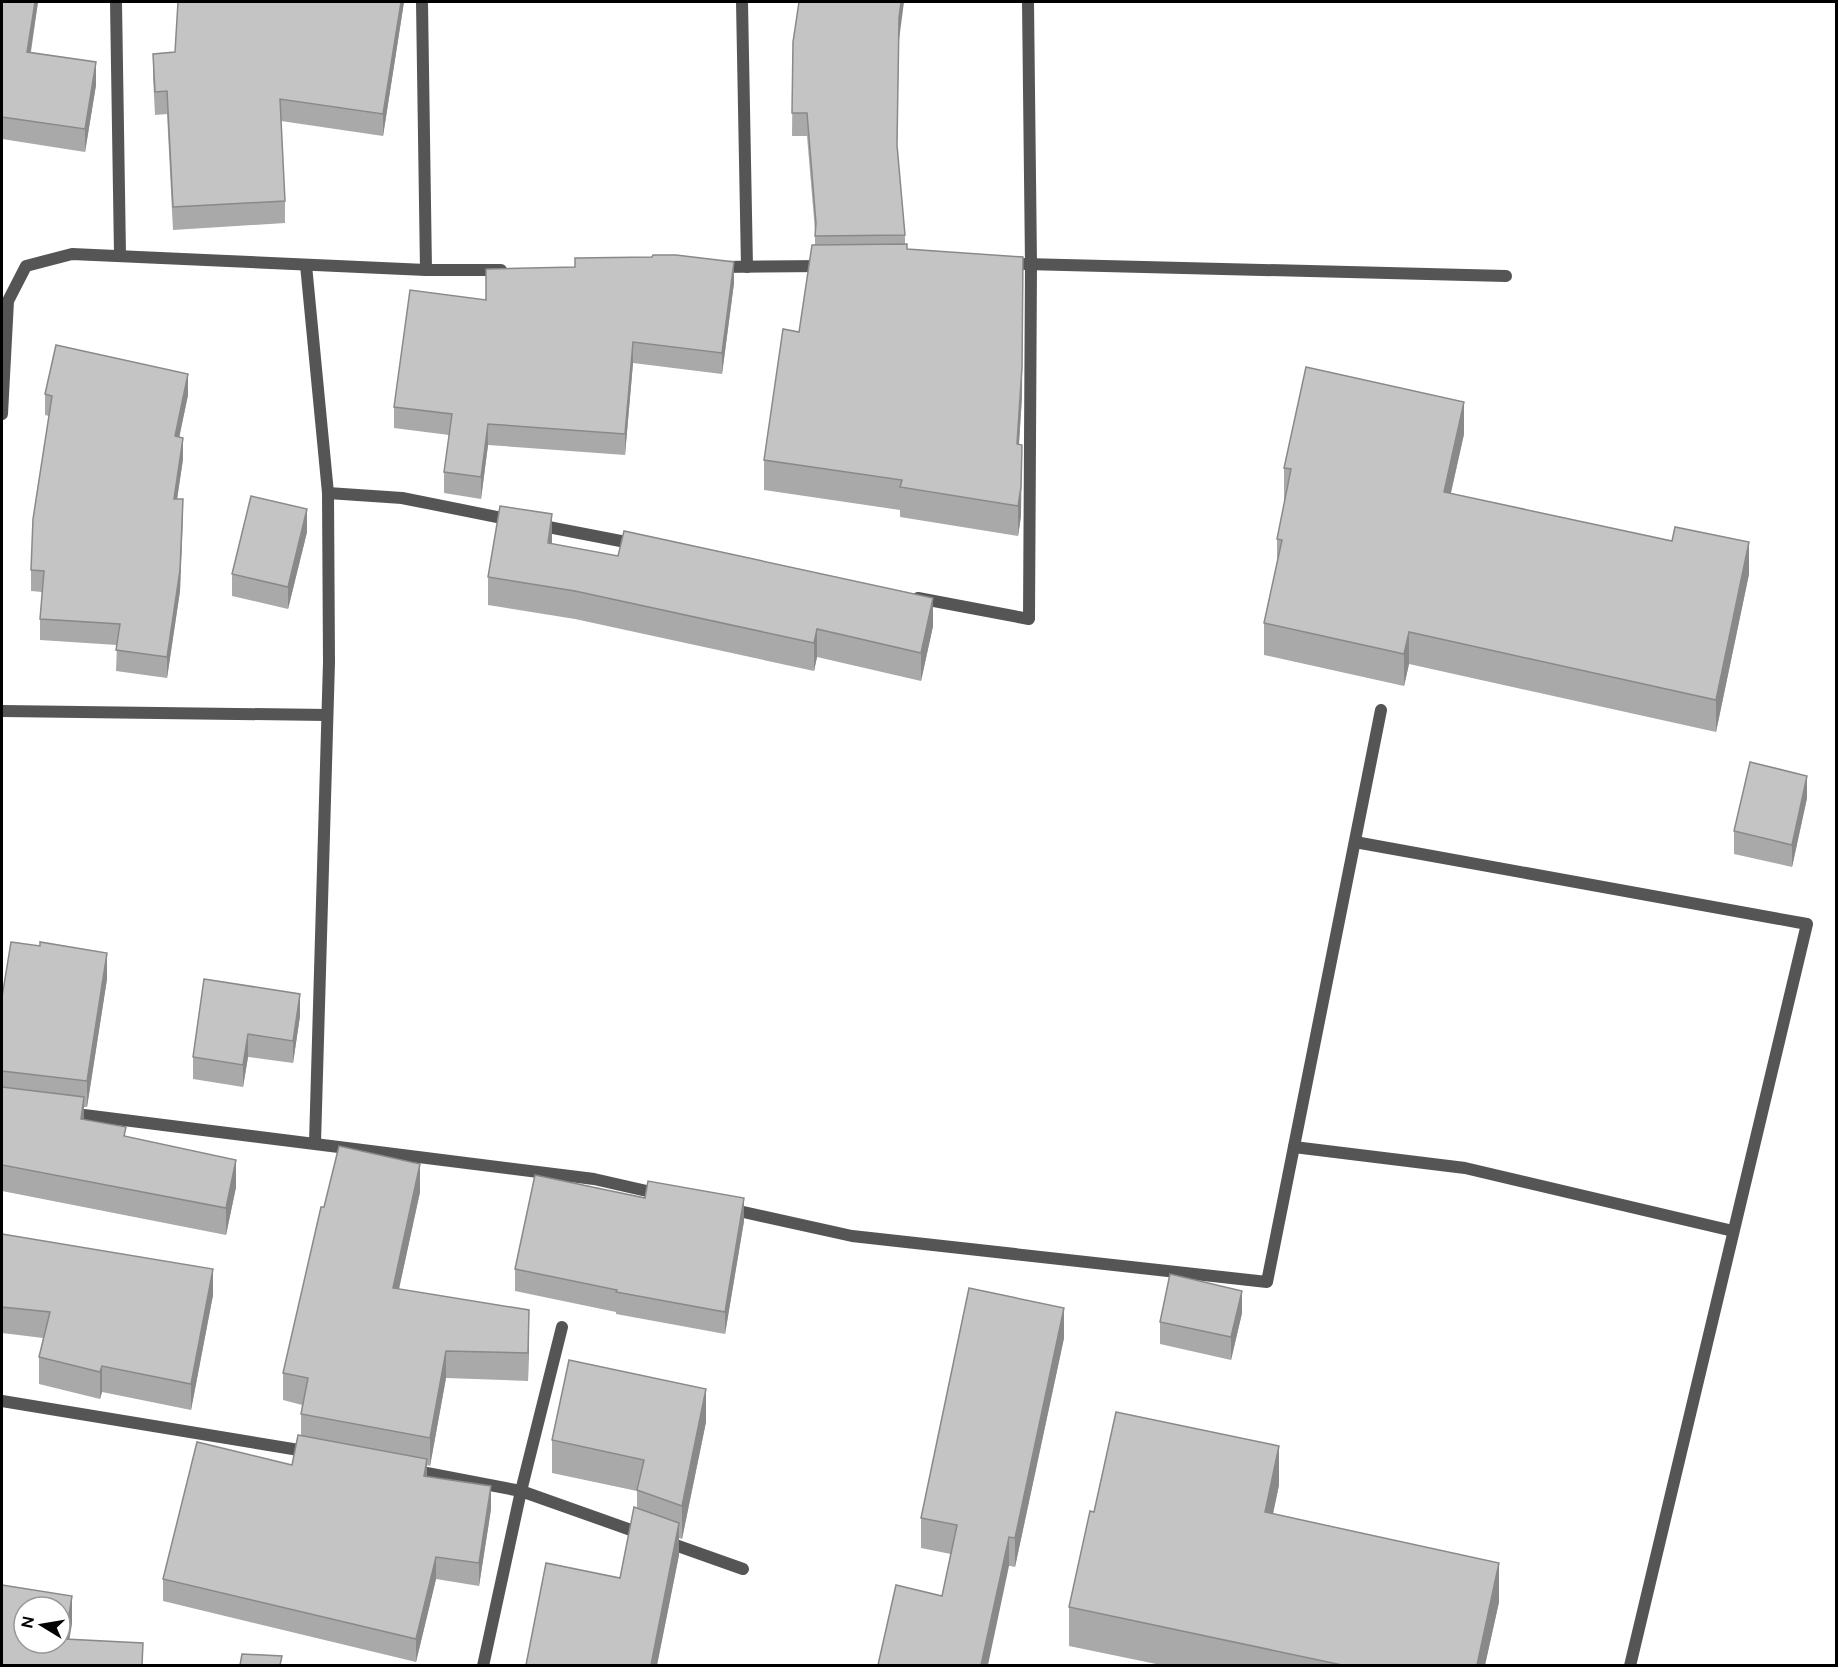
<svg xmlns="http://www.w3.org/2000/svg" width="1838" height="1667" viewBox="0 0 1838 1667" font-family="'DM Sans',sans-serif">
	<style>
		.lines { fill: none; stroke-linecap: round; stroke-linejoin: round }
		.street { stroke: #555; stroke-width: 12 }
		.wall { fill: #a9a9a9 }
		.shaded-wall { fill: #898989 }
		.building { fill: #c4c4c4; stroke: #898989; stroke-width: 1.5; fill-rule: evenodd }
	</style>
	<rect width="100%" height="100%" fill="#fff"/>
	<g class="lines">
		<g class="street">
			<path d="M 116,2 L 120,255"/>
			<path d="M 422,2 L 426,270"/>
			<path d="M 742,2 L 747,267"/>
			<path d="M 1025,264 L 1506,276"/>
			<path d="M 306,265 L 328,493"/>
			<path d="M 719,267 L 825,266"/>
			<path d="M 2,414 L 8,301 L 26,266 L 72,254 L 426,270 L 501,270"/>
			<path d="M 538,525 L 636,544"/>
			<path d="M 918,598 L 1029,619 L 1031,264 L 1028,2"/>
			<path d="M 2,711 L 327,715"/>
			<path d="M 1355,842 L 1807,924 L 1630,1666"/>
			<path d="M 68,1113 L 594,1179 L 660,1194"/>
			<path d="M 315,1143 L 329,662 L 328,493 L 402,498 L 512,520"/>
			<path d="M 1294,1147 L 1465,1168 L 1733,1231"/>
			<path d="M 730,1209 L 852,1236 L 1267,1282 L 1381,710"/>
			<path d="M 2,1401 L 311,1452"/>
			<path d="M 411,1470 L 521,1491 L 645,1535"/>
			<path d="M 664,1541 L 743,1569"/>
			<path d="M 483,1666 L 521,1491 L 562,1327"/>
		</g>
	</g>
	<g class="wall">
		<path d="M 2,2 L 38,2 L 31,52 L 96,85 L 85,152 L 2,139 Z"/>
		<path d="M 404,2 L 383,136 L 281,121 L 285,201 L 285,223 L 173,230 L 167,114 L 155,115 L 153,76 L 153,54 L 175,52 Z"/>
		<path d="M 899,40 L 897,148 L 905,235 L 905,244 L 907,249 L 1022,396 L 1019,444 L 1021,516 L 1018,536 L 900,517 L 900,510 L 764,490 L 764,460 L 799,332 L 815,245 L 815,231 L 807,136 L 792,136 L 793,42 Z"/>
		<path d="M 734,283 L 722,374 L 633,363 L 625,455 L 488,445 L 481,499 L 444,493 L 444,472 L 449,435 L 394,428 L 394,407 L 486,300 Z"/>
		<path d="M 45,394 L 188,395 L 179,437 L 183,459 L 177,499 L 183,520 L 180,591 L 167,678 L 116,671 L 117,645 L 40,640 L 40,619 L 42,592 L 31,591 L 31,570 L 49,416 L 45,415 Z"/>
		<path d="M 1464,434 L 1451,493 L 1749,574 L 1716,732 L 1409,664 L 1404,686 L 1264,655 L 1264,623 L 1277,565 L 1277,539 L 1285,500 L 1284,500 L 1284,468 Z"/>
		<path d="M 307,532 L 288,609 L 232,596 L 232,574 Z"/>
		<path d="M 488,577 L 933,626 L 921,681 L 817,657 L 814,671 L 575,619 L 488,605 Z"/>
		<path d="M 1807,798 L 1792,867 L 1734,854 L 1734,831 Z"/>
		<path d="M 107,979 L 87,1107 L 84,1107 L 84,1120 L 126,1136 L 236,1187 L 226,1235 L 2,1191 L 2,997 Z"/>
		<path d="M 204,979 L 300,1016 L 293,1063 L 248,1057 L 243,1087 L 193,1079 L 193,1057 Z"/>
		<path d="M 420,1192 L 399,1289 L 529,1337 L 528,1381 L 446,1378 L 430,1466 L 427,1465 L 427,1477 L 491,1509 L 479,1586 L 436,1579 L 416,1662 L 163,1601 L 163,1579 L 292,1465 L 301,1436 L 301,1414 L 302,1405 L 283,1400 L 283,1373 L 324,1207 Z"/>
		<path d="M 744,1221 L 725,1334 L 616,1314 L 616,1312 L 515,1291 L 515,1269 Z"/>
		<path d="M 2,1234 L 213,1295 L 191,1410 L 102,1392 L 100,1399 L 39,1384 L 39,1357 L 43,1338 L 2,1333 Z"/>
		<path d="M 1242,1313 L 1231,1360 L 1160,1344 L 1160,1322 Z"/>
		<path d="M 1064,1338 L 1015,1567 L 921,1548 L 921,1518 Z"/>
		<path d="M 706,1422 L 682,1539 L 679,1538 L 679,1555 L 657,1665 L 526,1665 L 620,1578 L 637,1509 L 637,1491 L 552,1473 L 552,1440 Z"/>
		<path d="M 1279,1485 L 1273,1514 L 1499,1602 L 1485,1665 L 1161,1665 L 1069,1646 L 1069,1607 L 1094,1512 Z"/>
	</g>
	<g class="shaded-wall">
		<path d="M 35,2 L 38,2 L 27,74 L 27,52 Z"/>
		<path d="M 401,2 L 404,2 L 383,136 L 383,114 Z"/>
		<path d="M 901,2 L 904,2 L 899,40 L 899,18 Z"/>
		<path d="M 96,62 L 96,85 L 85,152 L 85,129 Z"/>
		<path d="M 1023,257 L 1022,396 L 1017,474 L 1017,444 Z"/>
		<path d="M 734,262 L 734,283 L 722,374 L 722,353 Z"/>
		<path d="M 633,342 L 633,363 L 625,455 L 625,434 Z"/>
		<path d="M 188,374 L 188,395 L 175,458 L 175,436 Z"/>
		<path d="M 1464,402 L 1464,434 L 1444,523 L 1444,492 Z"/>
		<path d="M 488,424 L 488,445 L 481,499 L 481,477 Z"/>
		<path d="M 183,438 L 183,459 L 174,520 L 174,499 Z"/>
		<path d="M 1022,445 L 1021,516 L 1018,536 L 1018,506 Z"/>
		<path d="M 183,499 L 180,591 L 167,678 L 167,657 Z"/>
		<path d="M 307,509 L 307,532 L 288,609 L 288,587 Z"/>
		<path d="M 552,514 L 552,542 L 548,571 L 548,543 Z"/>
		<path d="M 1749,542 L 1749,574 L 1716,732 L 1716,700 Z"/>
		<path d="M 933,598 L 933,626 L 921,681 L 921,653 Z"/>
		<path d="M 817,629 L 817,657 L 814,671 L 814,643 Z"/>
		<path d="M 1409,632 L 1409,664 L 1404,686 L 1404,654 Z"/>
		<path d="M 1807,776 L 1807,798 L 1792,867 L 1792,845 Z"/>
		<path d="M 107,953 L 107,979 L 87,1107 L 87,1081 Z"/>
		<path d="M 300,994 L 300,1016 L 293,1063 L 293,1041 Z"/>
		<path d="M 248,1034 L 248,1057 L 243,1087 L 243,1065 Z"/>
		<path d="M 84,1097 L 84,1124 L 81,1119 Z"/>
		<path d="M 236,1160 L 236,1187 L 226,1235 L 226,1208 Z"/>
		<path d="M 420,1164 L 420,1192 L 393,1316 L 393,1288 Z"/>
		<path d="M 744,1198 L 744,1221 L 725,1334 L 725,1312 Z"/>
		<path d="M 213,1269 L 213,1295 L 191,1410 L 191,1384 Z"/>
		<path d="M 1242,1291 L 1242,1313 L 1231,1360 L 1231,1337 Z"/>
		<path d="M 1064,1308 L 1064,1338 L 1015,1567 L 1015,1538 Z"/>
		<path d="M 529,1310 L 529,1337 L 528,1381 L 528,1353 Z"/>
		<path d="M 446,1351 L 446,1378 L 430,1466 L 430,1438 Z"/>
		<path d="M 102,1366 L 102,1392 L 100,1399 L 100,1372 Z"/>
		<path d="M 706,1389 L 706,1422 L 682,1539 L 682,1506 Z"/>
		<path d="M 1279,1446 L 1279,1485 L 1265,1551 L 1265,1512 Z"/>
		<path d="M 427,1459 L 427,1482 L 424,1476 Z"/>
		<path d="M 491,1486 L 491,1509 L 479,1586 L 479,1563 Z"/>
		<path d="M 679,1523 L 679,1555 L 657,1665 L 651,1665 Z"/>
		<path d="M 1009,1537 L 1009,1566 L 988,1665 L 981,1665 Z"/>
		<path d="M 436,1557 L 436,1579 L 416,1662 L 416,1639 Z"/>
		<path d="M 1499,1563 L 1499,1602 L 1485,1665 L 1477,1665 Z"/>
		<path d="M 72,1596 L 72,1624 L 65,1665 L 65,1639 Z"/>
	</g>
	<g class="building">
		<path d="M 2,2 L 35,2 L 27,52 L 96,62 L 85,129 L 2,117 Z"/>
		<path d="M 178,2 L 401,2 L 383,114 L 280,99 L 285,201 L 173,207 L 167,91 L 155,92 L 153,54 L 175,52 Z"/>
		<path d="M 799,2 L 901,2 L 899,18 L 897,145 L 905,235 L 815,236 L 816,223 L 807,113 L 792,113 L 793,42 Z"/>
		<path d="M 907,244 L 907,249 L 1023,257 L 1022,367 L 1017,444 L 1022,445 L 1021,487 L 1018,506 L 900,487 L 902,480 L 764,460 L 783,329 L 799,332 L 812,245 Z"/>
		<path d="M 653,255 L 676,255 L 734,262 L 722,353 L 633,342 L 625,434 L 488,424 L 481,477 L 444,472 L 452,414 L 394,407 L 410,290 L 486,300 L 486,269 L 575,267 L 575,258 L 652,257 Z"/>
		<path d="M 56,345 L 188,374 L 175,436 L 183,438 L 174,499 L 183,499 L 180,570 L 167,657 L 116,650 L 120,624 L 40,619 L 44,571 L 31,570 L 33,519 L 52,396 L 45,394 Z"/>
		<path d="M 1306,367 L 1464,402 L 1444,492 L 1672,541 L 1675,527 L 1749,542 L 1716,700 L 1409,632 L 1404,654 L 1264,623 L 1282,540 L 1277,539 L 1291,469 L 1284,468 Z"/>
		<path d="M 251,496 L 307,509 L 288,587 L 232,574 Z"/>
		<path d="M 500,506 L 552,514 L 548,543 L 618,556 L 624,531 L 933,598 L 921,653 L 817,629 L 814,643 L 575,591 L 488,577 Z"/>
		<path d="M 1750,762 L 1807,776 L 1792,845 L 1734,831 Z"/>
		<path d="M 11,942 L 40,946 L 40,942 L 107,953 L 87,1081 L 2,1071 L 2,997 Z"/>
		<path d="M 204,979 L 300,994 L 293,1041 L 248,1034 L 243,1065 L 193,1057 Z"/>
		<path d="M 2,1087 L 84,1097 L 81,1119 L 126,1127 L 124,1136 L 236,1160 L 226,1208 L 2,1165 Z"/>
		<path d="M 339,1146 L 420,1164 L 393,1288 L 529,1310 L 528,1353 L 446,1351 L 430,1438 L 301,1414 L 308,1378 L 283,1373 L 321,1207 L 324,1207 Z"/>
		<path d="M 535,1175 L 645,1198 L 648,1181 L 744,1198 L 725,1312 L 616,1292 L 617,1290 L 515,1269 Z"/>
		<path d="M 2,1234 L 213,1269 L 191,1384 L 102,1366 L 100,1372 L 39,1357 L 50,1312 L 2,1307 Z"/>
		<path d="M 1170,1274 L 1242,1291 L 1231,1337 L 1160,1322 Z"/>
		<path d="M 969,1288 L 1064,1308 L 1015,1538 L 1009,1537 L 981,1665 L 878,1665 L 896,1585 L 942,1596 L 957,1525 L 921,1518 Z"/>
		<path d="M 569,1360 L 706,1389 L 682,1506 L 637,1490 L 644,1460 L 552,1440 Z"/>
		<path d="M 1116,1412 L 1279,1446 L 1265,1512 L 1499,1563 L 1477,1665 L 1342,1665 L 1069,1607 L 1090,1511 L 1094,1512 Z"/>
		<path d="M 298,1435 L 427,1459 L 424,1476 L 491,1486 L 479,1563 L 436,1557 L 416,1639 L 163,1579 L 197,1442 L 292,1465 Z"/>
		<path d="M 634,1507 L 679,1523 L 651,1665 L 526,1665 L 546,1563 L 620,1578 Z"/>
		<path d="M 2,1585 L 72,1596 L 65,1639 L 143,1643 L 142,1665 L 2,1665 ZM 24,1607 L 60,1607 L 60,1643 L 24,1643 Z"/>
		<path d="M 242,1654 L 282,1656 L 280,1665 L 240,1665 Z"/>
	</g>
	<rect width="1838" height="1667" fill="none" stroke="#000000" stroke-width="6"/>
	<g transform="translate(42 1625) rotate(281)"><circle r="28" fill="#ffffff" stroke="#999999" stroke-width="1.5"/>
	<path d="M0-4.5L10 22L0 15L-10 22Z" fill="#000000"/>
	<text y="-9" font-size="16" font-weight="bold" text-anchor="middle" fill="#000000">N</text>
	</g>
</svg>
